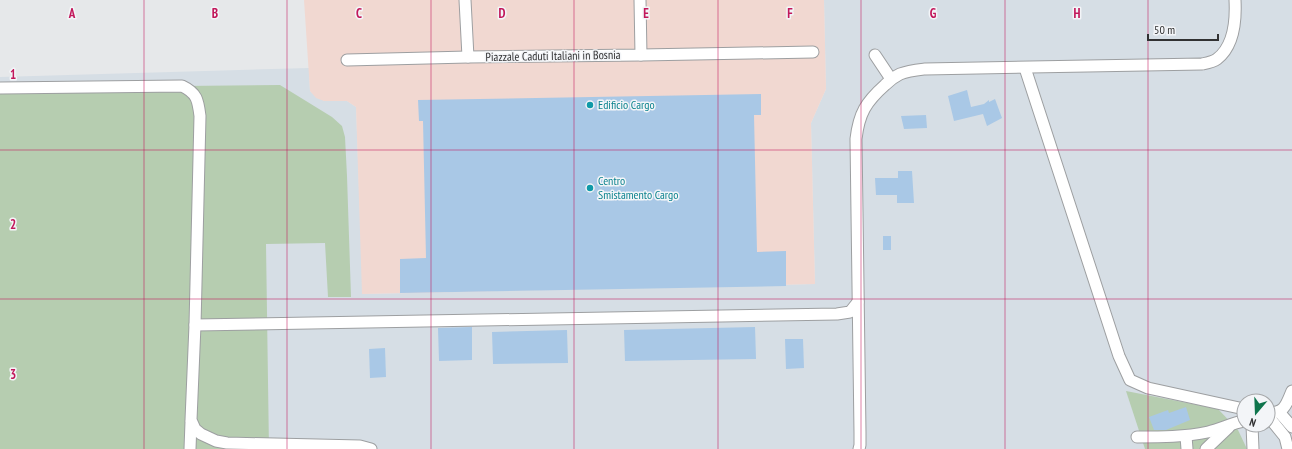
<svg xmlns="http://www.w3.org/2000/svg" width="1292" height="449" viewBox="0 0 1292 449" font-family="'PT Sans Narrow',sans-serif">
	<style>
		.built { fill: #d6dee5; fill-rule: evenodd }
		.industrial { fill: #f1d8d1 }
		.green { fill: #b6cdb0 }
		.building { fill: #a9c8e6 }
		.lines { fill: none; stroke-linecap: round; stroke-linejoin: round }
		.minor-casing { stroke: #9d9fa1; stroke-width: 13 }
		.minor { stroke: #fff; stroke-width: 11 }
		.grid { fill: none; stroke: #c2185b; stroke-width: 1; stroke-opacity: 0.55 }
		.culture-dot { fill: #0f9aa8; stroke: #f3f5f8; stroke-width: 1.5 }
		.labels { text-anchor: middle; stroke-width: 3; stroke-linejoin: round; paint-order: stroke }
		.street-label { font-size: 12px; fill: #313132; stroke: #f3f5f8 }
		.culture-label { font-size: 12px; fill: #0d838f; stroke: #f3f5f8; text-anchor: start }
		.grid-label { font-size: 13px; text-anchor: middle; font-weight: bold; fill: #c2185b; stroke: #f3f5f8; stroke-width: 3; stroke-linejoin: round; paint-order: stroke }
	</style>
	<rect width="100%" height="100%" fill="#e6e8ea"/>
	<path class="built" d="M 824,0 L 1292,0 L 1292,449 L 0,449 L 0,77 L 309,68 L 310,91 L 324,101 L 347,101 L 356,107 L 363,294 L 815,284 L 811,123 L 826,89 ZM 1244,401 L 1268,401 L 1268,425 L 1244,425 Z"/>
	<path class="industrial" d="M 304,0 L 824,0 L 826,89 L 811,123 L 815,284 L 362,294 L 356,107 L 347,101 L 324,101 L 316,98 L 310,91 Z"/>
	<g class="green">
		<path d="M 280,85 L 332,117 L 342,126 L 345,137 L 347,176 L 351,297 L 328,297 L 325,243 L 266,244 L 269,449 L 0,449 L 0,91 L 182,86 Z"/>
		<path d="M 1126,391 L 1218,409 L 1238,430 L 1247,449 L 1145,449 Z"/>
	</g>
	<g class="building">
		<path d="M 967,90 L 971,107 L 984,104 L 989,100 L 989,102 L 995,99 L 1002,118 L 987,126 L 983,114 L 954,121 L 948,96 Z"/>
		<path d="M 761,94 L 761,115 L 754,115 L 757,252 L 786,251 L 786,286 L 400,293 L 400,259 L 426,258 L 423,121 L 419,121 L 418,100 Z"/>
		<path d="M 926,115 L 927,128 L 904,129 L 901,116 Z"/>
		<path d="M 898,171 L 912,171 L 914,203 L 897,203 L 897,195 L 876,195 L 875,178 L 898,178 Z"/>
		<rect x="883" y="236" width="8" height="14"/>
		<path d="M 472,327 L 472,360 L 439,361 L 438,328 Z"/>
		<path d="M 755,327 L 756,359 L 625,361 L 624,330 Z"/>
		<path d="M 567,330 L 568,363 L 493,364 L 492,332 Z"/>
		<path d="M 785,339 L 803,339 L 804,368 L 786,369 Z"/>
		<path d="M 385,348 L 386,377 L 370,378 L 369,349 Z"/>
		<path d="M 1186,407 L 1190,420 L 1166,430 L 1154,430 L 1149,417 L 1168,410 L 1169,413 Z"/>
	</g>
	<g class="lines">
		<defs>
			<g id="minor">
				<path d="M 465,0 L 468,57 L 641,55 L 640,0"/>
				<path d="M 641,55 L 813,52"/>
				<path d="M 875,55 L 891,79"/>
				<path d="M 347,60 L 468,57"/>
				<path d="M 1025,68 L 1119,356 L 1130,380 L 1148,388 L 1244,409"/>
				<path d="M 0,88 L 182,86 C 197,93 198,100 200,116 L 195,325 L 191,420 L 195,429 L 201,434 L 216,441 L 227,443 L 360,446 L 371,449"/>
				<path d="M 195,325 L 837,314 L 850,312 L 858,302"/>
				<path d="M 1279,412 L 1292,427"/>
				<path d="M 1268,413 C 1285,413 1286,405 1292,391"/>
				<path d="M 1268,416 L 1285,437 L 1288,449"/>
				<path d="M 1252,425 L 1253,449"/>
				<path d="M 1186,436 L 1187,449"/>
				<path d="M 1137,437 C 1161,437 1185,437 1208,432 C 1221,429 1232,423 1244,421"/>
				<path d="M 190,449 L 191,422"/>
				<path d="M 859,449 L 860,445 L 860,433 L 856,139 C 859,113 866,102 885,85 C 890,80 894,77 900,74 C 908,71 917,70 925,69 L 1202,64 C 1207,63 1213,62 1217,59 C 1234,46 1236,19 1235,0"/>
				<path d="M 1206,449 L 1229,427"/>
			</g>
		</defs>
		<use href="#minor" class="minor-casing"/>
		<use href="#minor" class="minor"/>
	</g>
	<path class="grid" d="M 144,0 L 144,449M 287,0 L 287,449M 431,0 L 431,449M 574,0 L 574,449M 718,0 L 718,449M 861,0 L 861,449M 1005,0 L 1005,449M 1148,0 L 1148,449M 0,150 L 1292,150M 0,299 L 1292,299"/>
	<g class="culture-dot">
		<circle cx="590" cy="105" r="4"/>
		<circle cx="590" cy="188" r="4"/>
	</g>
	<g class="labels">
		<g class="street-label">
			<text transform="translate(553 56) rotate(-1)" y="4">Piazzale Caduti Italiani in Bosnia</text>
		</g>
		<g class="culture-label">
			<text x="598" y="109">Edificio Cargo</text>
			<text x="598" y="185">Centro<tspan x="598" dy="14">Smistamento Cargo</tspan></text>
		</g>
	</g>
	<g class="grid-label">
		<text x="72" y="18">A</text>
		<text x="215" y="18">B</text>
		<text x="359" y="18">C</text>
		<text x="502" y="18">D</text>
		<text x="646" y="18">E</text>
		<text x="790" y="18">F</text>
		<text x="933" y="18">G</text>
		<text x="1077" y="18">H</text>
		<text x="13" y="79">1</text>
		<text x="13" y="229">2</text>
		<text x="13" y="379">3</text>
	</g>
	<g transform="translate(1256 413) rotate(199)"><circle r="19" fill="#f3f5f8" stroke="#a5a7a9"/>
	<path d="M0-3L7 15L0 10L-7 15Z" fill="#0f754d"/>
	<text y="-6" font-size="11" font-weight="bold" text-anchor="middle" fill="#313132">N</text>
	</g>
	<path d="M1148 34v6h70v-6" fill="none" stroke="#313132" stroke-width="2"/>
	<text x="1154" y="34" font-size="12" fill="#313132" stroke="#f3f5f8" stroke-width="3" paint-order="stroke">50 m</text>
</svg>
